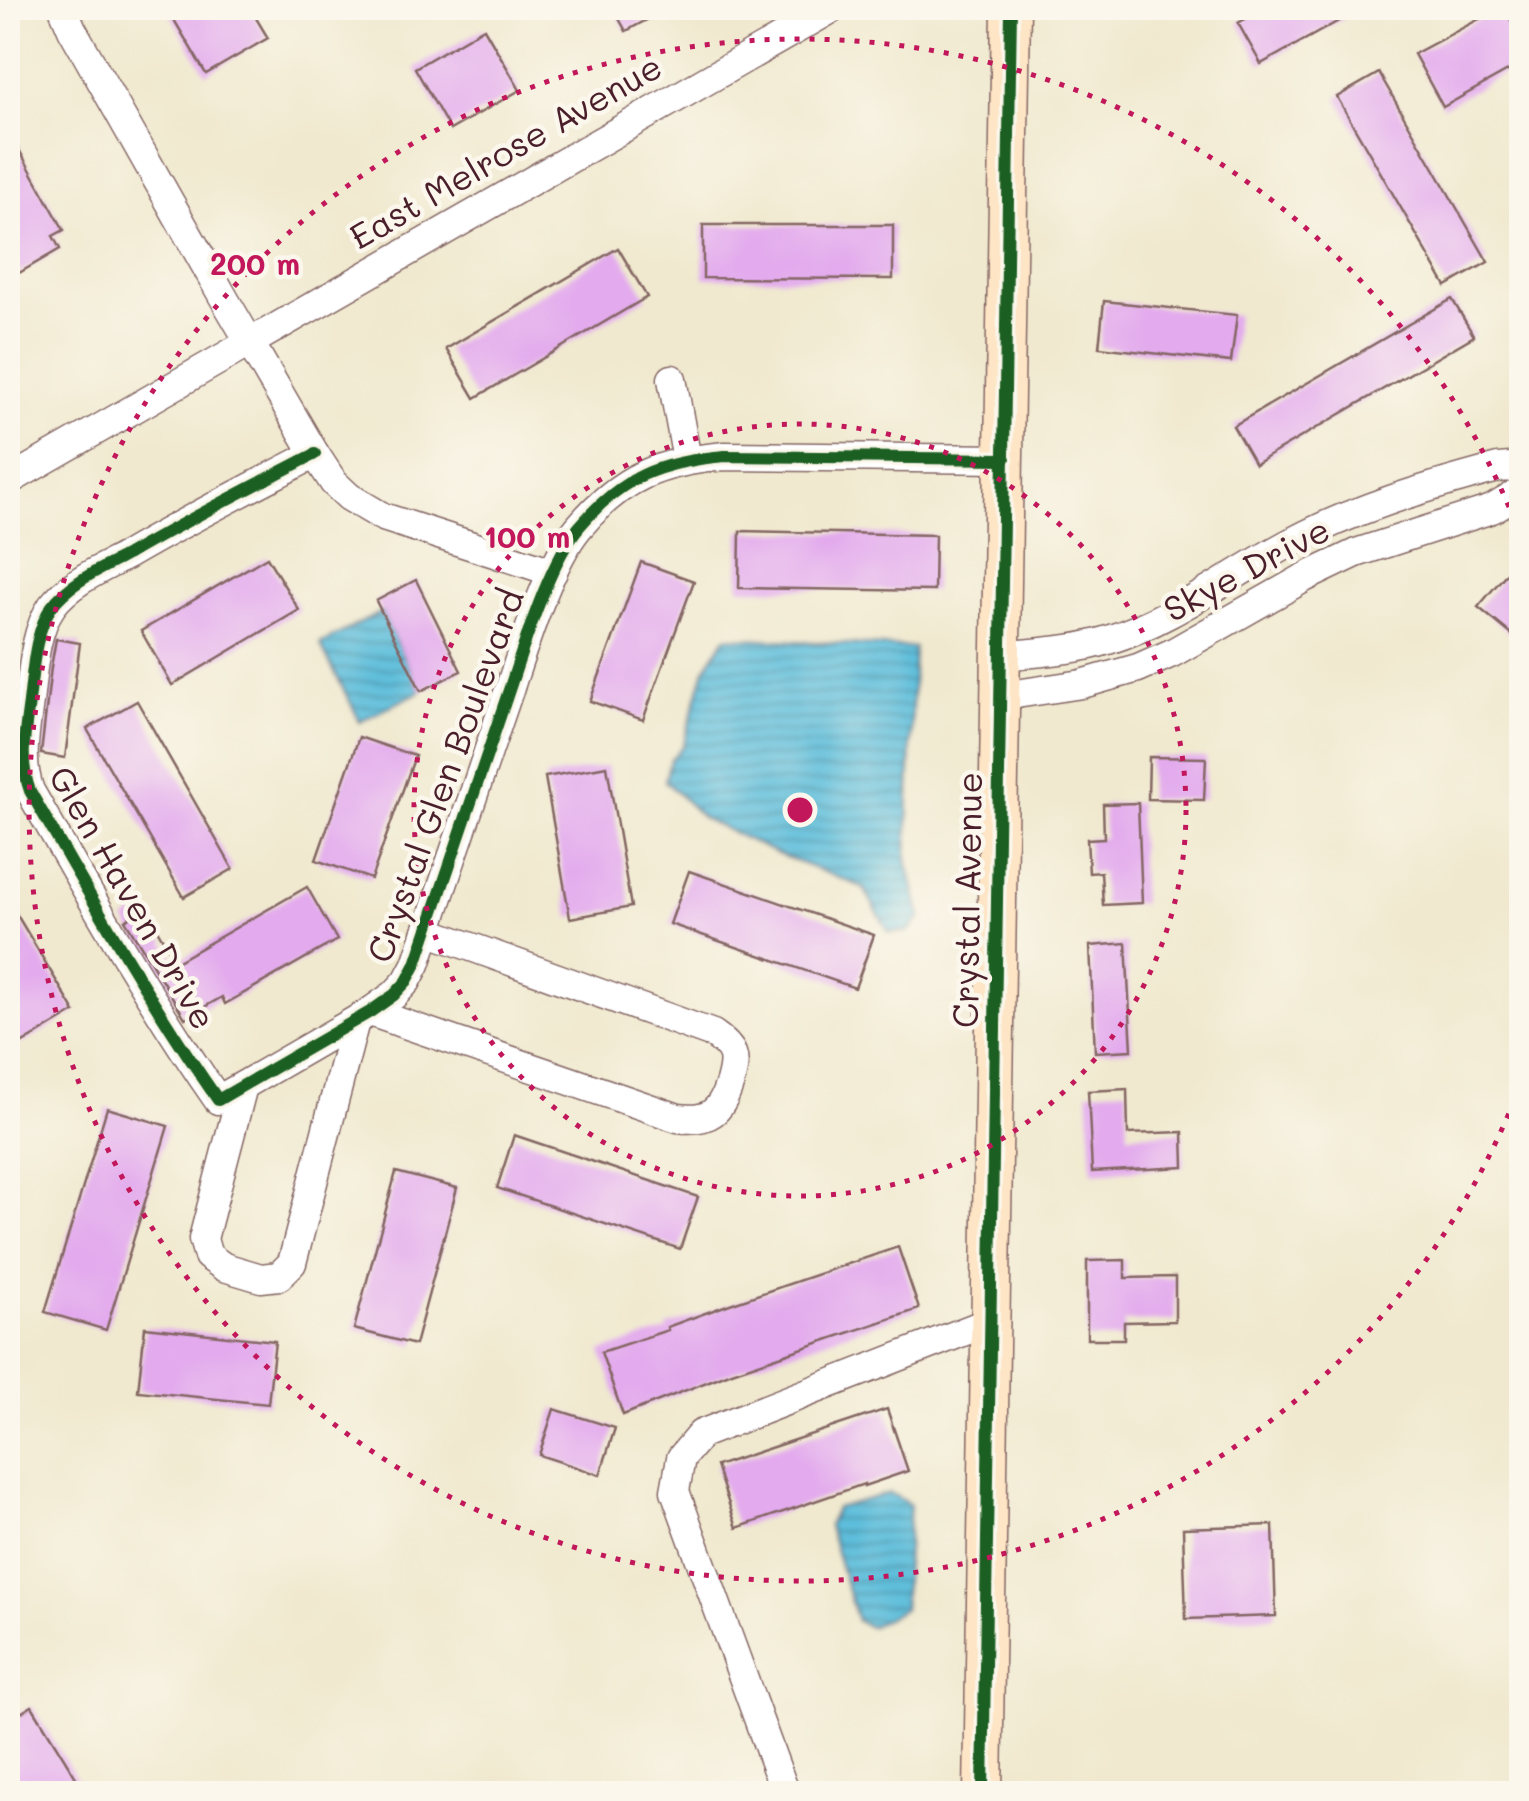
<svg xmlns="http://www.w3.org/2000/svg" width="1529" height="1801" viewBox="0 0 1529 1801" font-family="Mali,sans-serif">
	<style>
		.water { fill: url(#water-rules); stroke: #546e83; stroke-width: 2.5 }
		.building { fill: #e3abed }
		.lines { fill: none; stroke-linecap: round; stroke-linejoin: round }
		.street-casing { stroke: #846664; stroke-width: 31 }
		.secondary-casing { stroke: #846664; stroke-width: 41 }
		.street { stroke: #fff; stroke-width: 28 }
		.secondary { stroke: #fde5c5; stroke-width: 38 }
		.cycleway-casing { stroke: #fbf7ec; stroke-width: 19 }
		.cycleway { stroke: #1b5e20; stroke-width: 12 }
		.ring { fill: none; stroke: #c2185b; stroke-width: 5; stroke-dasharray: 5 10 }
		.labels { text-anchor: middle; stroke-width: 9; stroke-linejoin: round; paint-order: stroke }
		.street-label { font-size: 35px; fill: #4a1f2b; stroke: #fbf7ec }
		.centre { fill: #c2185b; stroke: #fbf7ec; stroke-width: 5 }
		.ring-label { font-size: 30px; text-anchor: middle; font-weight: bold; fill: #c2185b; stroke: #fbf7ec; stroke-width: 9; stroke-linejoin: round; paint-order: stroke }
	</style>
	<defs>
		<pattern id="water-rules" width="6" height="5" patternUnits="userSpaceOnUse" patternTransform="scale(2.5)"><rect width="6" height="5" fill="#5dbedb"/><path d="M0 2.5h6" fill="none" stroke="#4f9ab2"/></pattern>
	</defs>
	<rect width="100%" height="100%" fill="#fbf7ec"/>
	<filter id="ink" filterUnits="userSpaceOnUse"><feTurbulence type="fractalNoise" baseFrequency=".01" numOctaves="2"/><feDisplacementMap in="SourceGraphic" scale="20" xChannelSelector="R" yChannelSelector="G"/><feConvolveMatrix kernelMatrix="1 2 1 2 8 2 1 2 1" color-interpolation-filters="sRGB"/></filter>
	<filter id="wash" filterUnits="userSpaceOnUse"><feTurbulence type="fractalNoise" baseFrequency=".0048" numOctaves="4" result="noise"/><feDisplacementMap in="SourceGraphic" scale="40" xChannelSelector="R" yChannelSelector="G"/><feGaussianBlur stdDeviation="2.25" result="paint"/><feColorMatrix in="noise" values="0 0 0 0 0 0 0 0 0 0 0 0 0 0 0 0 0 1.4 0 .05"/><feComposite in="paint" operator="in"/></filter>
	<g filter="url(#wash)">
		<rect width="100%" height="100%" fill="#f0e9cf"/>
		<g class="water">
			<path d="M 382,612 L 421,691 L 360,721 L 320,644 Z"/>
			<path d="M 726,637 L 914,648 L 907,860 L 921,917 L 909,932 L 889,932 L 863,887 L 780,855 L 704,819 L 665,781 L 670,760 L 683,746 L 705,669 Z"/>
			<path d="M 890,1493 L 910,1505 L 903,1609 L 870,1627 L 857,1621 L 828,1526 L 836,1508 Z"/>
		</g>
		<g id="blocks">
			<g class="building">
				<path d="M 167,8 L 250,8 L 268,38 L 206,74 Z"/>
				<path d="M 613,8 L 669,8 L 626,31 Z"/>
				<path d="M 1266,8 L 1362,8 L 1261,64 L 1238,23 Z"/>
				<path d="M 1500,8 L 1504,8 L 1522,39 L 1522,63 L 1443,107 L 1414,54 Z"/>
				<path d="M 484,28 L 520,90 L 450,130 L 415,68 Z"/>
				<path d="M 1379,73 L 1488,262 L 1446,286 L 1337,97 Z"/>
				<path d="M 8,130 L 64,230 L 53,236 L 60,249 L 19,273 L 8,254 Z"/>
				<path d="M 703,225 L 893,225 L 893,279 L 703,278 Z"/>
				<path d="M 618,248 L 647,297 L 475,398 L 446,349 Z"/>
				<path d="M 1452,299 L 1474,336 L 1255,464 L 1233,426 Z"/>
				<path d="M 1104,301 L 1237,315 L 1231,362 L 1099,347 Z"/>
				<path d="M 740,531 L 935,535 L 934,591 L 739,588 Z"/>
				<path d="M 1522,555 L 1522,643 L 1478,607 Z"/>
				<path d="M 267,557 L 299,610 L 172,685 L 141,631 Z"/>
				<path d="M 641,562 L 694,581 L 643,720 L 590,701 Z"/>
				<path d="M 416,580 L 461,671 L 421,691 L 376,601 Z"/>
				<path d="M 56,639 L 80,643 L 65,758 L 41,754 L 51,667 Z"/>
				<path d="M 137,701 L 233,869 L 184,897 L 87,729 Z"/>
				<path d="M 359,737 L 415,756 L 371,879 L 316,860 Z"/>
				<path d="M 1149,757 L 1206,758 L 1204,800 L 1148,799 Z"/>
				<path d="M 607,766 L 631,907 L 570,918 L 545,777 Z"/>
				<path d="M 1138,803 L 1142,903 L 1103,905 L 1101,872 L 1089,873 L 1087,839 L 1104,838 L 1103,804 Z"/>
				<path d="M 689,871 L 874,935 L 855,988 L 670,924 Z"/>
				<path d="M 307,887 L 337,940 L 225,1004 L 222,997 L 185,1018 L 125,920 L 145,908 L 176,962 Z"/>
				<path d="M 8,900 L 75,1012 L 21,1044 L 8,1021 Z"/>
				<path d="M 1126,943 L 1132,1050 L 1095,1052 L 1090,946 Z"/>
				<path d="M 1127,1089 L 1128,1134 L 1183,1132 L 1184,1167 L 1092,1172 L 1088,1091 Z"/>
				<path d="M 107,1108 L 168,1126 L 106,1330 L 45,1312 Z"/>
				<path d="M 514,1135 L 698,1197 L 680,1249 L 497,1188 Z"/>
				<path d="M 396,1172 L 457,1188 L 415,1345 L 354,1329 Z"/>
				<path d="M 898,1247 L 919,1309 L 732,1372 L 623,1415 L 601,1352 L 668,1330 L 667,1327 L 730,1304 Z"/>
				<path d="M 1125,1260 L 1125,1278 L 1175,1277 L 1175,1321 L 1124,1322 L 1124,1339 L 1087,1339 L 1087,1261 Z"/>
				<path d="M 145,1327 L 275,1341 L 268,1404 L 138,1391 Z"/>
				<path d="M 554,1409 L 615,1428 L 600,1475 L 539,1455 Z"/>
				<path d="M 887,1409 L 908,1471 L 864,1486 L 864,1484 L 737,1528 L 716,1466 Z"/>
				<path d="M 1273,1525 L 1276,1616 L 1186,1619 L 1183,1528 Z"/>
				<path d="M 32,1706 L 86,1794 L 8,1794 L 8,1721 Z"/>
			</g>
		</g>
	</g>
	<g filter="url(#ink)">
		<use href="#blocks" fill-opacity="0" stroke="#846664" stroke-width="2.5"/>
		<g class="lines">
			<defs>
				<g id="street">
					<path d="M 63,8 L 72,29 L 225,300 L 315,454 L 334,483 L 349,497 L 383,517 L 553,572"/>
					<path d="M 672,379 L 687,460"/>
					<path d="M 315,454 C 252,487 188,519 127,555 C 101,569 70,582 52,606 C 34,632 33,671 29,702 C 25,733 19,761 30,791 C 90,896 149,1001 218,1100 L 370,1012 L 394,995 L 407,981 L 416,964 C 446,874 477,785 507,696 C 523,649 548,564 579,527 C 622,476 660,462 725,456 L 1005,459"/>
					<path d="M 8,481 L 833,8"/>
					<path d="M 1002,656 C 1037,652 1075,651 1108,640 C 1174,619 1229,575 1290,543 C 1355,508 1427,487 1498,468 L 1511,467 L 1522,472"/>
					<path d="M 1002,696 L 1082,684 L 1138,668 L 1172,653 L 1304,578 L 1356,553 L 1492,509 L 1522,491"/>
					<path d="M 370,1012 L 678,1118 C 710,1122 721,1112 730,1082 C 737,1057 735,1049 713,1034 L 427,931"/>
					<path d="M 243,1086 L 203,1239 L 208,1256 L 224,1267 L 261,1278 L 279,1276 L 292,1263 L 355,1021"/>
					<path d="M 785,1792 L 675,1491 L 681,1458 L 701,1434 L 991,1321"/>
				</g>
				<path id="secondary" d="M 983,1794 L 1011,8"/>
			</defs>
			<use href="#street" class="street-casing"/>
			<use href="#secondary" class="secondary-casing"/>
			<use href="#street" class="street"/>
			<use href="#secondary" class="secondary"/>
			<defs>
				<g id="cycleway">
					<path d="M 315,454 C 252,487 188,519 127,555 C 101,569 70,582 52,606 C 34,632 33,671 29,702 C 25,733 19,761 30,791 C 90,896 149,1001 218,1100 L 370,1012 L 394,995 L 407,981 L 416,964 C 446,874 477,785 507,696 C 523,649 548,564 579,527 C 622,476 660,462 725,456 L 1005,459"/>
					<path d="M 983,1794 L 1011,8"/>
				</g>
			</defs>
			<use href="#cycleway" class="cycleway-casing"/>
			<use href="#cycleway" class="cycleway"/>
		</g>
	</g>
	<g class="ring">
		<circle cx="800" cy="810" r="386"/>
		<path d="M1520 1086A771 771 0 1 1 1520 534"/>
	</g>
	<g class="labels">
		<g class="street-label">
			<text transform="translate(506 152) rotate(-30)" y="12">East Melrose Avenue</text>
			<text transform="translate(1247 570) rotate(-28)" y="12">Skye Drive</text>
			<text transform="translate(446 776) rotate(-70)" y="12">Crystal Glen Boulevard</text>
			<text transform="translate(132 898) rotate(60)" y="12">Glen Haven Drive</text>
			<text transform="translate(968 900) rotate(-89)" y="12">Crystal Avenue</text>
		</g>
	</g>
	<circle cx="800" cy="810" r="15" class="centre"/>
	<g class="ring-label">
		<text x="255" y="275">200 m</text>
		<text x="527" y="548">100 m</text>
	</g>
	<rect width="1529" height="1801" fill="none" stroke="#fbf7ec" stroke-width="40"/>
</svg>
